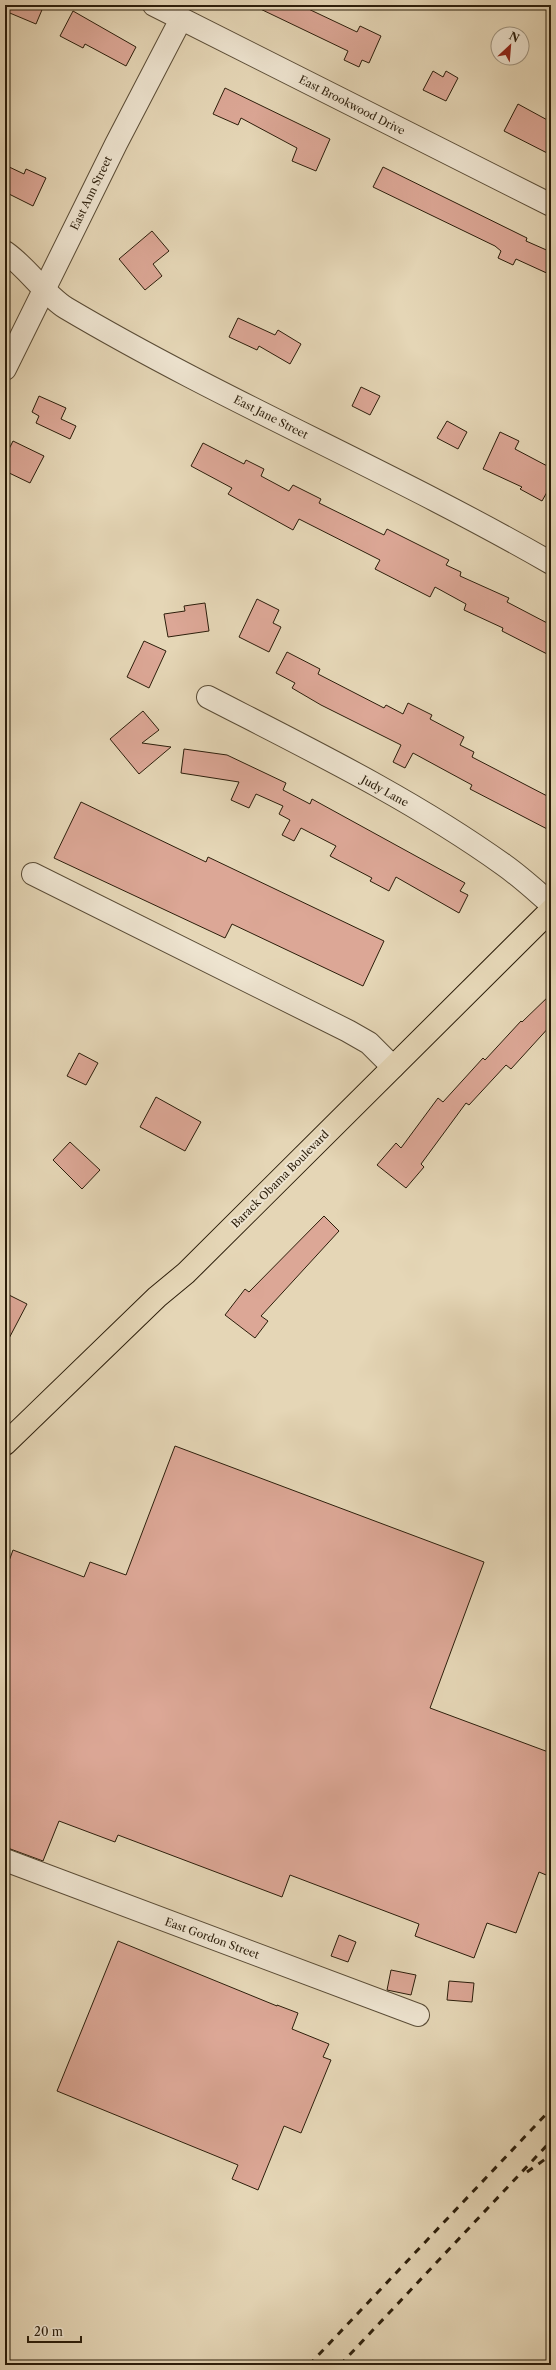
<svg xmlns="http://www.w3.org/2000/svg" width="556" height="2370" viewBox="0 0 556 2370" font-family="'Libre Caslon Text',serif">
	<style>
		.building { fill: #dca796; stroke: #2c1e0b }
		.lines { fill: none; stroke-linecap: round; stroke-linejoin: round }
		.minor-casing { stroke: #5a4c36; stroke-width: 24 }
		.major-casing { stroke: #2c1e0b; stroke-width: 24 }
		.minor { stroke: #eee4d0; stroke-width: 22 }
		.major { stroke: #e5d6b6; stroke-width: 22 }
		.rail { stroke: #2c1e0b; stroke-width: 3; stroke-dasharray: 7 7; stroke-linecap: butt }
		.labels { text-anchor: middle; stroke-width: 4; stroke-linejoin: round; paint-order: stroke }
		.street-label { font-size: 11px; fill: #2c1e0b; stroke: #eee4d0 }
	</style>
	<rect width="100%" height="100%" fill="#e5d6b6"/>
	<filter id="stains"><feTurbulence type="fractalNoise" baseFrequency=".005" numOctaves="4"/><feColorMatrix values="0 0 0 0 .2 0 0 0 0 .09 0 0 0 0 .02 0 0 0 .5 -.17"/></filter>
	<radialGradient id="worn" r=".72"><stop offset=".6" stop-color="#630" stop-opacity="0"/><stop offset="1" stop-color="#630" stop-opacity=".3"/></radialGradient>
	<g class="building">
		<path d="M 5,5 L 44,5 L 36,24 L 5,11 Z"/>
		<path d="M 252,5 L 300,5 L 357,32 L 360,26 L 381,36 L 369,63 L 362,60 L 359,67 L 344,60 L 348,51 Z"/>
		<path d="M 73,11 L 136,47 L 126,66 L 85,44 L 83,48 L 60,36 Z"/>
		<path d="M 433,71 L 443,77 L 446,71 L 458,78 L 446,101 L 423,90 Z"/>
		<path d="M 225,88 L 330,139 L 316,171 L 292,161 L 297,148 L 241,118 L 238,125 L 213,114 Z"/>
		<path d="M 518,104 L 551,122 L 551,155 L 504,131 Z"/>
		<path d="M 5,165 L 24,174 L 26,169 L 46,178 L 33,206 L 5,192 Z"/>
		<path d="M 383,167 L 527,238 L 526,241 L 551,252 L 551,275 L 516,259 L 513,265 L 498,258 L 501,251 L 495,246 L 373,187 Z"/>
		<path d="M 152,231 L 169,251 L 153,264 L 162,276 L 145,290 L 119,259 Z"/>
		<path d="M 238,318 L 275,335 L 278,330 L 301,344 L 290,364 L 259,346 L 257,350 L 229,337 Z"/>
		<path d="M 361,387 L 380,396 L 370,415 L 352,406 Z"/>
		<path d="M 39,396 L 66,408 L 61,419 L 76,426 L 70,439 L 36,423 L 39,416 L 32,412 Z"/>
		<path d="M 447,421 L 467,432 L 458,449 L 437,438 Z"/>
		<path d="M 500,432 L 519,441 L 515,449 L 551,468 L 551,485 L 542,501 L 520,489 L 522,487 L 483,469 Z"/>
		<path d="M 13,441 L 44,456 L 30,483 L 5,471 L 5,457 Z"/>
		<path d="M 203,443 L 244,464 L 246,460 L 264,469 L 261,476 L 289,491 L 293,485 L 321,499 L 319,503 L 384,535 L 387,529 L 449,560 L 446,565 L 461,572 L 460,576 L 509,598 L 507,602 L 551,625 L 551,656 L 502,631 L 503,628 L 464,610 L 466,604 L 435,587 L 430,597 L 375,569 L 380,560 L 299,519 L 293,530 L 228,494 L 232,488 L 191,466 Z"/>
		<path d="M 257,599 L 279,610 L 273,623 L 281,627 L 269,652 L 239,637 Z"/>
		<path d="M 205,603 L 209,631 L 168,637 L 164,614 L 185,611 L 184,606 Z"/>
		<path d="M 144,641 L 166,651 L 149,688 L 127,677 Z"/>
		<path d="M 287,652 L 320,669 L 318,674 L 384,708 L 386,705 L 403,714 L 408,703 L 432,715 L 430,719 L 464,737 L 460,745 L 474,752 L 472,757 L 551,798 L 551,831 L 470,789 L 472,785 L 413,753 L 405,768 L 393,762 L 401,745 L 321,705 L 292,688 L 295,683 L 276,673 Z"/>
		<path d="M 143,711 L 159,730 L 142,743 L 171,747 L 139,774 L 110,739 Z"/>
		<path d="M 184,749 L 227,755 L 286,783 L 283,790 L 310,804 L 312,799 L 465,883 L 460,891 L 468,895 L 459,913 L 396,877 L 389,891 L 370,881 L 372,878 L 330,856 L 336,846 L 301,828 L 294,841 L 282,835 L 290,820 L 279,814 L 283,806 L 256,794 L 249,808 L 231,800 L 239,782 L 181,773 Z"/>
		<path d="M 81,802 L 206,862 L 208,857 L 384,941 L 363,986 L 232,924 L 225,938 L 54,858 Z"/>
		<path d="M 551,994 L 551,1025 L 511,1069 L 506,1065 L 469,1105 L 466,1103 L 421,1164 L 424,1167 L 406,1188 L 377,1165 L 396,1143 L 401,1148 L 438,1098 L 443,1102 L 483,1058 L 485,1060 L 521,1021 L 522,1022 Z"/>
		<path d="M 79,1053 L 98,1063 L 86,1085 L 67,1076 Z"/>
		<path d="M 156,1097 L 201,1122 L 185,1151 L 140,1127 Z"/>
		<path d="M 70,1142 L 100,1170 L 82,1189 L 53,1160 Z"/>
		<path d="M 324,1216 L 339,1231 L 261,1316 L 268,1321 L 255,1338 L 225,1315 L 245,1289 L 249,1292 Z"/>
		<path d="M 5,1293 L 27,1304 L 5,1346 Z"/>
		<path d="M 175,1446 L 484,1562 L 430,1708 L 551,1753 L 551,1877 L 539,1872 L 516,1933 L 487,1923 L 474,1958 L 415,1936 L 419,1924 L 290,1875 L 282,1897 L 118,1835 L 115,1842 L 59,1821 L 43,1861 L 5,1847 L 5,1572 L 13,1550 L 84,1577 L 90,1562 L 126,1575 Z"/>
		<path d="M 339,1935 L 356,1942 L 348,1962 L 331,1956 Z"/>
		<path d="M 118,1941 L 277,2006 L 277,2005 L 298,2013 L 292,2029 L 329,2044 L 323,2057 L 331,2060 L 301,2133 L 284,2126 L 258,2190 L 232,2179 L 238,2165 L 57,2091 Z"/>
		<path d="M 391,1970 L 416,1975 L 411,1995 L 387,1990 Z"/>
		<path d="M 449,1981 L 474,1983 L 472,2002 L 447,2000 Z"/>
	</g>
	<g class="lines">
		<defs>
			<g id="minor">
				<path d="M 154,5 L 551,205"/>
				<path d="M 5,252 C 27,267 45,295 66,308 C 223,401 393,472 551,563"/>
				<path d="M 5,369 L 116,144 L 181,19"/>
				<path d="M 208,697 C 309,749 412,799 504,865 C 521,877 536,891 551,904"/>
				<path d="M 33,874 L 348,1031 L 369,1043 L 393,1067"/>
				<path d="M 5,1860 L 418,2015"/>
			</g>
			<path id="major" d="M 5,1444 L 157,1297 L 186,1273 L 551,910"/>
		</defs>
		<use href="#minor" class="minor-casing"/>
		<use href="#major" class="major-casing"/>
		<use href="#minor" class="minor"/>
		<use href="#major" class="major"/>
		<g class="rail">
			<path d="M 527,2172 L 551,2155"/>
			<path d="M 309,2365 L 551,2109"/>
			<path d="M 340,2365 L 551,2141"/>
		</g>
	</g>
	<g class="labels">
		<g class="street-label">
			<text transform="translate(352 105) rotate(27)" y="4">East Brookwood Drive</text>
			<text transform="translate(91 193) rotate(-64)" y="4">East Ann Street</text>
			<text transform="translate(271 417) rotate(27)" y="4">East Jane Street</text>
			<text transform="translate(385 791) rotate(29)" y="4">Judy Lane</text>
			<text transform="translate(280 1179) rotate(-45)" y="4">Barack Obama Boulevard</text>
			<text transform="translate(212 1938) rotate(20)" y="4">East Gordon Street</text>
		</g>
	</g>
	<rect width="556" height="2370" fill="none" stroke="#e5d6b6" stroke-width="20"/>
	<rect x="6" y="6" width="544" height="2358" fill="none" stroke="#2c1e0b" stroke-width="2"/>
	<rect x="10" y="10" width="536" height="2350" fill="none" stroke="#2c1e0b"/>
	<g transform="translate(510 46) rotate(26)"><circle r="19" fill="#eee4d0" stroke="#a09581"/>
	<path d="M0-3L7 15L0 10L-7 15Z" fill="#8f2418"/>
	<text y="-6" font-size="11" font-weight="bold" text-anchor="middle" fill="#2c1e0b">N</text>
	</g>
	<path d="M28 2336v6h53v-6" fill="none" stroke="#2c1e0b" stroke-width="2"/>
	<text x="34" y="2336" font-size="12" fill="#2c1e0b" stroke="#eee4d0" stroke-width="3" paint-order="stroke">20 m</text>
	<rect width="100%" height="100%" filter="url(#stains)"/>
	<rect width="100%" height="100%" fill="url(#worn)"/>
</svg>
